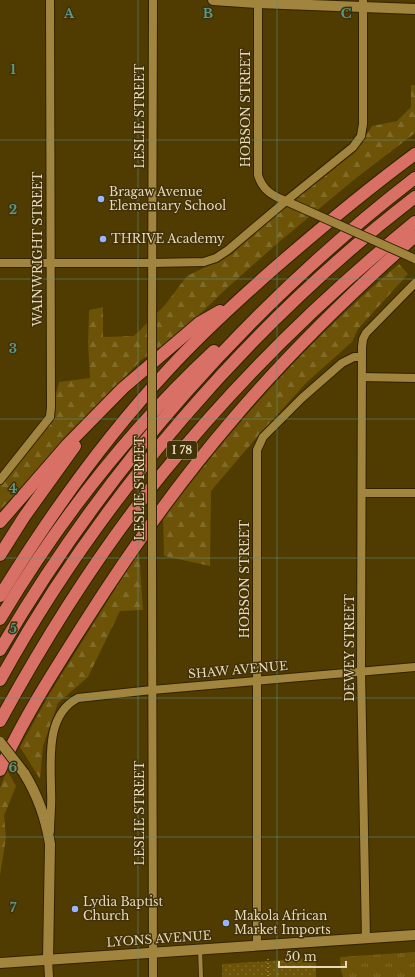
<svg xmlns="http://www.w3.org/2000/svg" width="415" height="977" viewBox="0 0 415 977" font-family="'Libre Baskerville',serif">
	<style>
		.grass { fill: url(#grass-tufts) }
		.forest { fill: url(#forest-firs) }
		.park { fill: url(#park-dots) }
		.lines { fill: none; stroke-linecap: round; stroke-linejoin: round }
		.service-casing { stroke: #312300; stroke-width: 5.5 }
		.minor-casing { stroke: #312300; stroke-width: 10 }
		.tertiary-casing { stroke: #312300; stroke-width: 12 }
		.secondary-casing { stroke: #312300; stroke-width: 12 }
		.motorway-casing { stroke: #312300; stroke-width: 14 }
		.path { stroke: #9f8e60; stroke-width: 1.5; stroke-dasharray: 1 3; stroke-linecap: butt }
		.service { stroke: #a1843e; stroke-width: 4 }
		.minor { stroke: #a1843e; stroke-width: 8 }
		.tertiary { stroke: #a1843e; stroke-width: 10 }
		.secondary { stroke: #a1843e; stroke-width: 10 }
		.motorway { stroke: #d97066; stroke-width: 12 }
		.minor-bridge-casing { stroke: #312300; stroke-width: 10; stroke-linecap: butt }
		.tertiary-bridge-casing { stroke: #312300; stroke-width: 12; stroke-linecap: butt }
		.minor-bridge { stroke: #a1843e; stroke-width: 8 }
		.tertiary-bridge { stroke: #a1843e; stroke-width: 10 }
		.grid { fill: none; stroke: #5b9887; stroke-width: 1; stroke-opacity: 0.55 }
		.poi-dot { fill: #98b5fd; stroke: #41320b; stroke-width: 1.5 }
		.labels { text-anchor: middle; stroke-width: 3; stroke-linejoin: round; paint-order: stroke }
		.shield { fill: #41320b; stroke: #b5a683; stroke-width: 1 }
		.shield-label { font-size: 11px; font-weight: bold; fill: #e7d8b6 }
		.street-label { font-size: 12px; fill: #e7d8b6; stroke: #41320b }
		.poi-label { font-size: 12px; fill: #e7d8b6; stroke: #41320b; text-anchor: start }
		.grid-label { font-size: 13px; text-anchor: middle; font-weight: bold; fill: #5b9887; stroke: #41320b; stroke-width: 3; stroke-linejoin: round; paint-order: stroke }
	</style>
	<defs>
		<pattern id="grass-tufts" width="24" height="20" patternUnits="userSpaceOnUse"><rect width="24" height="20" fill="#6c5307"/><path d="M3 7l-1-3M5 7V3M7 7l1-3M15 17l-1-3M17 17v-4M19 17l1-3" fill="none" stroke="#816b29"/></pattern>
		<pattern id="forest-firs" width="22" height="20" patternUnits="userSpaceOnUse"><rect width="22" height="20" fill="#6c5307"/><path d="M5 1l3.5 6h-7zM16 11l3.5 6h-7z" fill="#816b29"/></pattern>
		<pattern id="park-dots" width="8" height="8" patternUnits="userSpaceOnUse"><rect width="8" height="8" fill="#6c5307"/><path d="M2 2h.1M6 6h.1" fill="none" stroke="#816b29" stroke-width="1.8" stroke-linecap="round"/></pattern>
	</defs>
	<rect width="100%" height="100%" fill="#503b00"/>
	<path class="grass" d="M 415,952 L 415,977 L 343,977 L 341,971 L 340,957 Z"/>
	<g class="forest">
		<path d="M 411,85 L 415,85 L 415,133 L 355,179 L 279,242 L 227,288 L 178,335 L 141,360 L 0,510 L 0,480 L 50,417 L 59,382 L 90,378 L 88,343 L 89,310 L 103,307 L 103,337 L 134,336 L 165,305 L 187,276 L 232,254 L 303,187 L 360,145 L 372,126 L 397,121 L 411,107 Z"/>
		<path d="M 399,264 L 408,274 L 358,329 L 352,342 L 307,382 L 258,436 L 211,491 L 210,566 L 164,556 L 163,518 C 186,490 208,460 231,433 C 283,372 338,315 399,264 Z"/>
		<path d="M 139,551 L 143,610 L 120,611 L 88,677 L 58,703 L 43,746 L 40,779 L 20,747 L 50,693 Z"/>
		<path d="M 7,770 L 16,786 L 4,816 L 6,837 L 0,876 L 0,788 Z"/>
	</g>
	<path class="park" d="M 316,958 L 316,977 L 222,977 L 222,964 Z"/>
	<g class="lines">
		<defs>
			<path id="service" d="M 200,949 L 201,977"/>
			<g id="minor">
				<path d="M 258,0 L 258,175 C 262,190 273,196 286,201 L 353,147 L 361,136 L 363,124 L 363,0"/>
				<path d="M 0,263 L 152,263 L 204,262 L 216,258 L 228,250 L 286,201 L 306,210"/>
				<path d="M 152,331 L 153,0"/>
				<path d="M 362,377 L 415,378"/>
				<path d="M 0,480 L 50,417 L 51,407 L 50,0"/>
				<path d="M 362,493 L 415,493"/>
				<path d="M 152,562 L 153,977"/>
				<path d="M 50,831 C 50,818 52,804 51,791 C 51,760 45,715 78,698 L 152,690 L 415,667"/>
				<path d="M 366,939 L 361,671 L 362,347 L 363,339 L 366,333 L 415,283"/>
				<path d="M 257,946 L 257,450 L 263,437 L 302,398 L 342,363 L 354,357 L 362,357"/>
				<path d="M 48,960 L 49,977"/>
			</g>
			<g id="tertiary">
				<path d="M 213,0 L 258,3 L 415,9"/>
				<path d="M 24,773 C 37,794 46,819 50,844 L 48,960"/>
			</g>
			<path id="secondary" d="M 0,963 L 415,935"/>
			<g id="motorway">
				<path d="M 0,522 L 67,445 L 123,388 L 199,323 L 220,311"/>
				<path d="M 0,555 L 24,517 L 75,446"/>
				<path d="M 0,596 C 49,516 104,439 168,370 C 200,335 235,303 270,272 C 317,231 365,191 415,154"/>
				<path d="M 0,619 C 59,520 129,430 214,351"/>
				<path d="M 0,650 C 106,468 248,307 415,178"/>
				<path d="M 0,680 C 101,497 250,324 415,197"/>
				<path d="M 0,721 C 47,635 100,551 162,474 C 237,381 322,298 415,222"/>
				<path d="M 0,770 C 24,717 54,671 85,622 C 130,551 179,482 234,418 C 289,353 351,293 415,236"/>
			</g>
		</defs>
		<use href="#service" class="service-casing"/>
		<use href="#minor" class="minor-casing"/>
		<use href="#tertiary" class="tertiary-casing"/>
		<use href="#secondary" class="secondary-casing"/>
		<use href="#motorway" class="motorway-casing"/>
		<path class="path" d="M 268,959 L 268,977"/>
		<use href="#service" class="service"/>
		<use href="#minor" class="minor"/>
		<use href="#tertiary" class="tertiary"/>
		<use href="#secondary" class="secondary"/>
		<use href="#motorway" class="motorway"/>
		<defs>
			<g id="minor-bridge">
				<path d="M 306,210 L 415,259"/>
				<path d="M 152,562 L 152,331"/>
			</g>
			<path id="tertiary-bridge" d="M 0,742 L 24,773"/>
		</defs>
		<use href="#minor-bridge" class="minor-bridge-casing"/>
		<use href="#tertiary-bridge" class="tertiary-bridge-casing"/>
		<use href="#minor-bridge" class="minor-bridge"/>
		<use href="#tertiary-bridge" class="tertiary-bridge"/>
	</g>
	<path class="grid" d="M 138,0 L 138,977M 277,0 L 277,977M 0,140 L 415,140M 0,279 L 415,279M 0,419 L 415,419M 0,558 L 415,558M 0,698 L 415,698M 0,837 L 415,837"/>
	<g class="poi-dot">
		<circle cx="101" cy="199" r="4"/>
		<circle cx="103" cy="239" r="4"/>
		<circle cx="75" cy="909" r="4"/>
		<circle cx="226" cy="923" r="4"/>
	</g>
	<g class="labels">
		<rect class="shield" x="167" y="441" width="30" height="18" rx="3"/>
		<g class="shield-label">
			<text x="182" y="454">I 78</text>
		</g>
		<g class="street-label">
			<text transform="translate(246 108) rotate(-90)" y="4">HOBSON STREET</text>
			<text transform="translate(140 116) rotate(-90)" y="4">LESLIE STREET</text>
			<text transform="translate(38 249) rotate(-90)" y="4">WAINWRIGHT STREET</text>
			<text transform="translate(140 488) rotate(-90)" y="4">LESLIE STREET</text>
			<text transform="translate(245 579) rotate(-90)" y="4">HOBSON STREET</text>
			<text transform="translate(350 648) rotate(-90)" y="4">DEWEY STREET</text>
			<text transform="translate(238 670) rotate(-5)" y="4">SHAW AVENUE</text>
			<text transform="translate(140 813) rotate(-90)" y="4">LESLIE STREET</text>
			<text transform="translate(159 939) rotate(-4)" y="4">LYONS AVENUE</text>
		</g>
		<g class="poi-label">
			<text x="109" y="196">Bragaw Avenue<tspan x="109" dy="14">Elementary School</tspan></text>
			<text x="111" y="243">THRIVE Academy</text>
			<text x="83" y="906">Lydia Baptist<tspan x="83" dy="14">Church</tspan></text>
			<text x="234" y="920">Makola African<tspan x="234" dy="14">Market Imports</tspan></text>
		</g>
	</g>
	<g class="grid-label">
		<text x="69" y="18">A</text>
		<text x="208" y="18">B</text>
		<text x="346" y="18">C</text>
		<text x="13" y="74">1</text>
		<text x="13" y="214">2</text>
		<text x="13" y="353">3</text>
		<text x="13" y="493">4</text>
		<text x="13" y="633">5</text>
		<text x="13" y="772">6</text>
		<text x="13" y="912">7</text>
	</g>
	<path d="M279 961v6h67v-6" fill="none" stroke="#e7d8b6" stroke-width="2"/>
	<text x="285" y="961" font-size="12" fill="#e7d8b6" stroke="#41320b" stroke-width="3" paint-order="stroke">50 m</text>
</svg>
